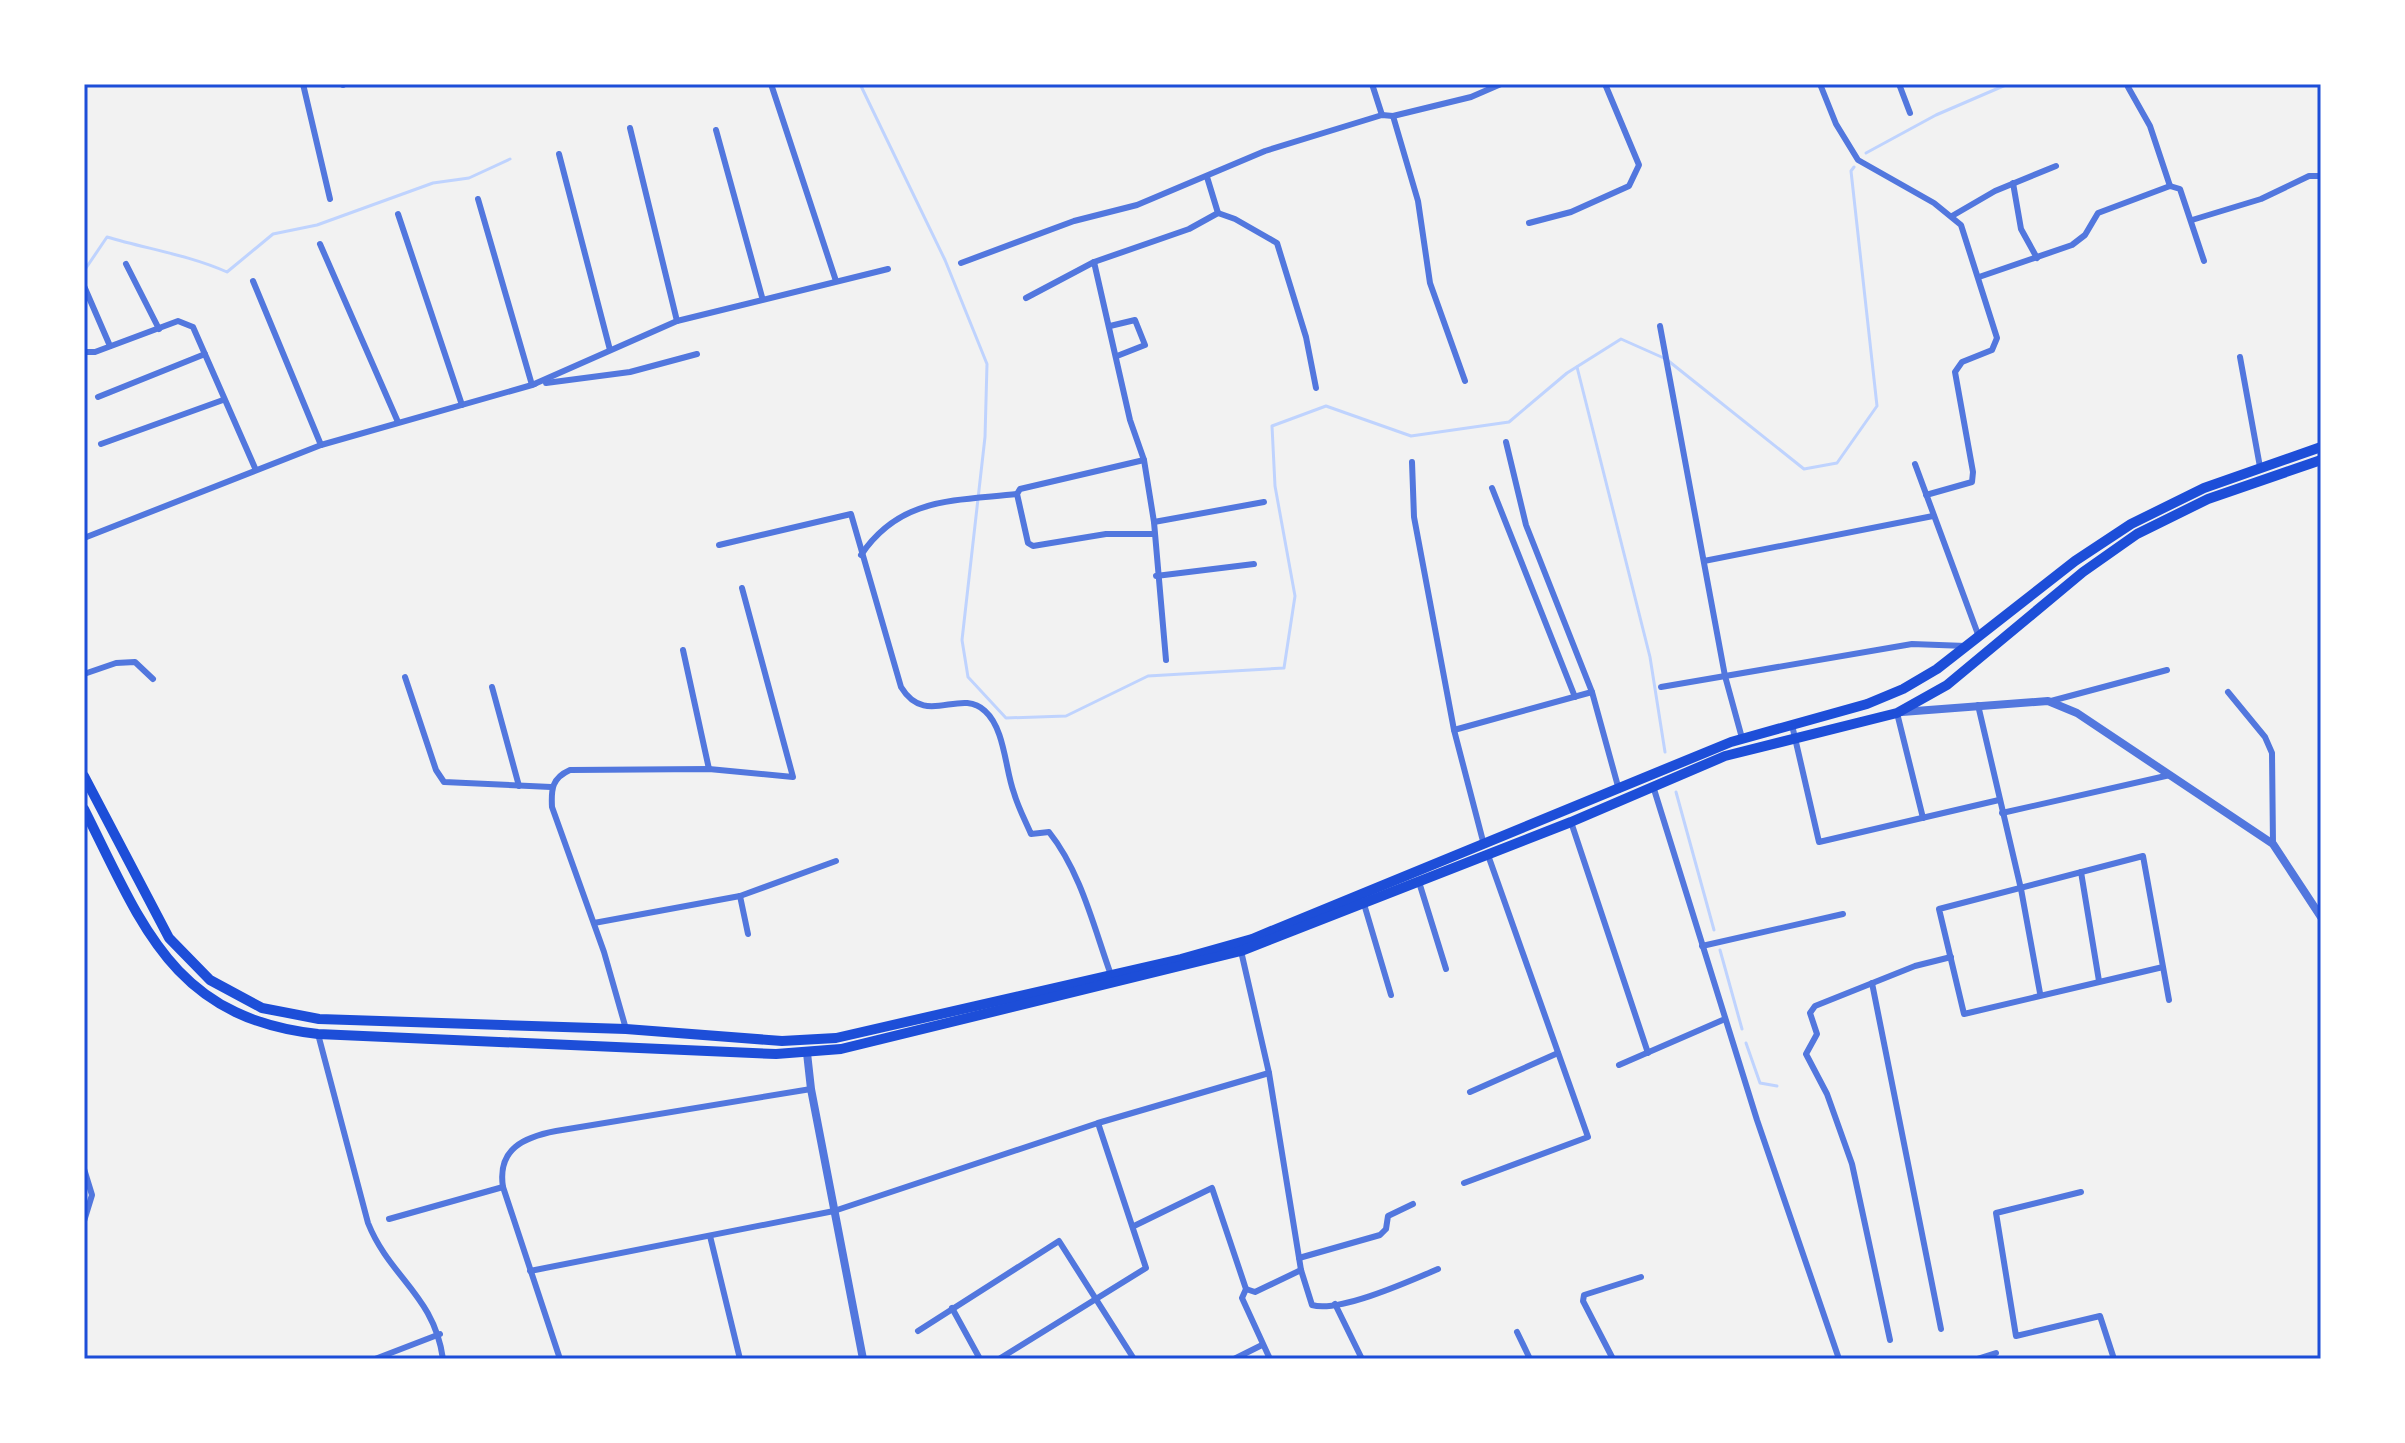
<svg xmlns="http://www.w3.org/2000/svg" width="2405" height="1443" viewBox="0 0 2405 1443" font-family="'Sofia Sans Condensed',sans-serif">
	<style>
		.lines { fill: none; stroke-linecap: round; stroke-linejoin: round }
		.stream { stroke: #bfd3fe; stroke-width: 3 }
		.minor { stroke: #5277de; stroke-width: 6 }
		.tertiary { stroke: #5277de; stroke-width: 8 }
		.primary { stroke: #1d4ed8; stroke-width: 10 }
		.neatline { fill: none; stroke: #1d4ed8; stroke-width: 3 }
	</style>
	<rect width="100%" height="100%" fill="#f2f2f2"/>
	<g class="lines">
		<g class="stream">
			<path d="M 860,84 L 945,260 L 987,364 L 985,437 L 962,640 L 968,677 L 1006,718 L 1066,716 L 1148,676 L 1284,668 L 1295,596 L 1275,486 L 1272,426 L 1326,406 L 1411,436 L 1509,422 L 1567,373 L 1621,339 L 1666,359 L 1804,469 L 1837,463 L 1877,406 L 1851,171 L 1854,167"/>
			<path d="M 1866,153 L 1936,115 L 2008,84"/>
			<path d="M 84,271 L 107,237 C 147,249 189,255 227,272 L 273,234 L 317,225 L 433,183 L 469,178 L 510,159"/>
			<path d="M 1577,367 L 1650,657 L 1665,752"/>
			<path d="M 1676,792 L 1714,930"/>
			<path d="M 1720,950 L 1742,1029"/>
			<path d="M 1746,1043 L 1760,1083 L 1777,1086"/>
		</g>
		<g class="minor">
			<path d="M 303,84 L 330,199"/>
			<path d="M 343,84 L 343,85"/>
			<path d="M 771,84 L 836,281"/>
			<path d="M 1372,84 L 1382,115"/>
			<path d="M 1820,84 L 1836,124 L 1858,160 L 1934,203 L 1961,225 L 1997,338 L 1992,350 L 1962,362 L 1955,372 L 1973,472 L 1972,482 L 1926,495"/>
			<path d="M 1899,84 L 1910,113"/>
			<path d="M 2128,87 L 2150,126 L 2170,186"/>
			<path d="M 1393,116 L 1418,201 L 1430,283 L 1465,381"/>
			<path d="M 630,128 L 677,321"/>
			<path d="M 716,130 L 762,297"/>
			<path d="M 559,154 L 610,350"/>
			<path d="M 2013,183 L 2021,229 L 2037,258"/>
			<path d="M 478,199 L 532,385 L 535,384"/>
			<path d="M 1218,213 L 1235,219 L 1277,243 L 1306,337 L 1316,388"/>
			<path d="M 398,214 L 462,405"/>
			<path d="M 1952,216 L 1995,191 L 2056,166"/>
			<path d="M 2192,220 L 2261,199 L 2309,176 L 2321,176"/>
			<path d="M 1529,223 L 1571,212 L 1629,186 L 1639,165 L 1605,84"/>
			<path d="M 320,244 L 398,422"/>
			<path d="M 1094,262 L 1130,420 L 1144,460 L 1154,522 L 1166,660"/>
			<path d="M 961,263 L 1074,221 L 1137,205 L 1265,151 L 1382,115 L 1393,116 L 1471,97 L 1501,84"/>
			<path d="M 126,264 L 159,329"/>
			<path d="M 1979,277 L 2072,245 L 2085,235 L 2098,213 L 2170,186 L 2180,189 L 2204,261"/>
			<path d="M 253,281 L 321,445"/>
			<path d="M 84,286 L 110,346"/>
			<path d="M 1026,298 L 1094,262 L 1189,229 L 1218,213 L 1207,177"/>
			<path d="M 1110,326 L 1135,320 L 1145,345 L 1117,356"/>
			<path d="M 1660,326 L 1725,676 L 1742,738"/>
			<path d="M 84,352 L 95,352 L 178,321 L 193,327 L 255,468"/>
			<path d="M 2240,357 L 2260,467"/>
			<path d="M 546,383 L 630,372 L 697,354"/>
			<path d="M 98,397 L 205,354"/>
			<path d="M 1506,442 L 1526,525 L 1592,692 L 1619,790"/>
			<path d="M 101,444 L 223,400"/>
			<path d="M 1144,460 L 1020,489 L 1017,494 L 1028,543 L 1033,546 L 1106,534 L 1153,534"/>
			<path d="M 1412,462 L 1414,517 L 1454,730 L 1484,845"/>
			<path d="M 1915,464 L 1979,637"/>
			<path d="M 1492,488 L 1575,697"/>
			<path d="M 1154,522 L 1264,502"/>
			<path d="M 84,538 L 321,445 L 532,385 L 677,321 L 888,269"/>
			<path d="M 719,545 L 851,514 L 901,687 C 926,728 960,687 985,711 C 1005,729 1005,769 1014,793 C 1018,807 1025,820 1031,834 L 1049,832 C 1081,872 1094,928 1111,975"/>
			<path d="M 861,555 C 900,497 954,501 1017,494"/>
			<path d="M 1704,561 L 1933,516"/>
			<path d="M 1156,576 L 1254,564"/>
			<path d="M 683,650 L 709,769"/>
			<path d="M 84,674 L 116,663 L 135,662 L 153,679"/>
			<path d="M 405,677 L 436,770 L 444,782 L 551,787"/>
			<path d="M 492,687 L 519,786"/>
			<path d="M 1661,687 L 1912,644 L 1966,646"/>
			<path d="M 2228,692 L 2265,737 L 2272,753 L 2273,844"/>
			<path d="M 2051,701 L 2167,670"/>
			<path d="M 1978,705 L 2021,889 L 2040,993"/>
			<path d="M 1897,713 L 1923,818"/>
			<path d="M 1792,725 L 1819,842 L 1999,800"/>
			<path d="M 1454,730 L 1592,692"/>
			<path d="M 1653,786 L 1757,1120 L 1839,1359"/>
			<path d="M 2002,813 L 2170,775"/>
			<path d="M 1571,822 L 1648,1053"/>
			<path d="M 2081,872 L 2099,981"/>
			<path d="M 1419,882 L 1446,969"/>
			<path d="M 740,896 L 748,934"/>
			<path d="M 1364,904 L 1391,995"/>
			<path d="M 594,923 L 740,896 L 836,861"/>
			<path d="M 1702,946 L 1843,914"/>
			<path d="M 1241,951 L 1269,1073 L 1301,1270 L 1312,1305 C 1339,1313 1410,1281 1438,1269"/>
			<path d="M 2163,967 L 1964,1014 L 1939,909 L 2143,856 L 2169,1000"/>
			<path d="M 1872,983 L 1941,1329"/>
			<path d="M 626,1029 L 604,952 L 552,807 C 551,789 552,778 570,770 L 709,769 L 793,777 L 742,588"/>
			<path d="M 318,1034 L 368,1223 C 390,1278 434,1295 443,1359"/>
			<path d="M 1619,1065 L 1725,1019"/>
			<path d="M 1470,1092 L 1558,1053"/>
			<path d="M 84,1169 L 92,1195 L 84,1221"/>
			<path d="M 1464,1183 L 1588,1137 L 1488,855"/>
			<path d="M 2081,1192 L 1996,1213 L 2016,1336 L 2100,1316 L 2114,1359"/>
			<path d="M 389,1219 L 503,1187"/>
			<path d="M 1134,1226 L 1212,1188 L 1246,1289 L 1242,1298 L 1270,1359"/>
			<path d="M 710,1236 L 740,1359"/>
			<path d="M 1299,1258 L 1380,1235 L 1386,1229 L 1388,1216 L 1413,1204"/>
			<path d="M 530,1271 L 834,1211 L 1098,1123 L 1269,1073"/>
			<path d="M 1246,1289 L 1255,1292 L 1301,1270"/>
			<path d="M 1335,1304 L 1362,1359"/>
			<path d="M 952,1308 L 980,1359"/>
			<path d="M 918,1331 L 1059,1241 L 1134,1359"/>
			<path d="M 1517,1332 L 1530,1359"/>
			<path d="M 1890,1340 L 1852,1164 L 1827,1094 L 1806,1054 L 1817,1034 L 1810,1013 L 1815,1006 L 1915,966 L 1951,957"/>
			<path d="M 375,1359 L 440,1334"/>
			<path d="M 560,1359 L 503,1187 C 497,1149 524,1137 556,1131 L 811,1089"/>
			<path d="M 999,1359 L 1146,1268 L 1098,1123"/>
			<path d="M 1234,1359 L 1262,1345"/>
			<path d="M 1613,1359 L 1583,1301 L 1584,1295 L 1641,1277"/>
			<path d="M 1977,1359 L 1996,1353"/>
		</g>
		<g class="tertiary">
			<path d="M 1902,712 L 2048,701 L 2077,713 L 2273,844 L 2321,917"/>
			<path d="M 807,1053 L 811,1089 L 863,1359"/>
		</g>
		<g class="primary">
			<path d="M 84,776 L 169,938 L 210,980 L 262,1008 L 319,1019 L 626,1029 L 782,1041 L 836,1038 L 1181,959 L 1252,939 L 1731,742 L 1867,704 L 1903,689 L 1937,669 L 2075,561 L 2131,524 L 2204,488 L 2321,447"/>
			<path d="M 84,809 C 142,924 172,1018 318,1034 L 776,1054 L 841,1049 L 1241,951 L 1571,822 L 1725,756 L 1897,713 L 1947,685 L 2083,572 L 2137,534 L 2208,499 L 2321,460"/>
		</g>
	</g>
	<rect width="2405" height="1443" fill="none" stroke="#ffffff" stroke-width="172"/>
	<rect x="86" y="86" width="2233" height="1271" class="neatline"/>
</svg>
